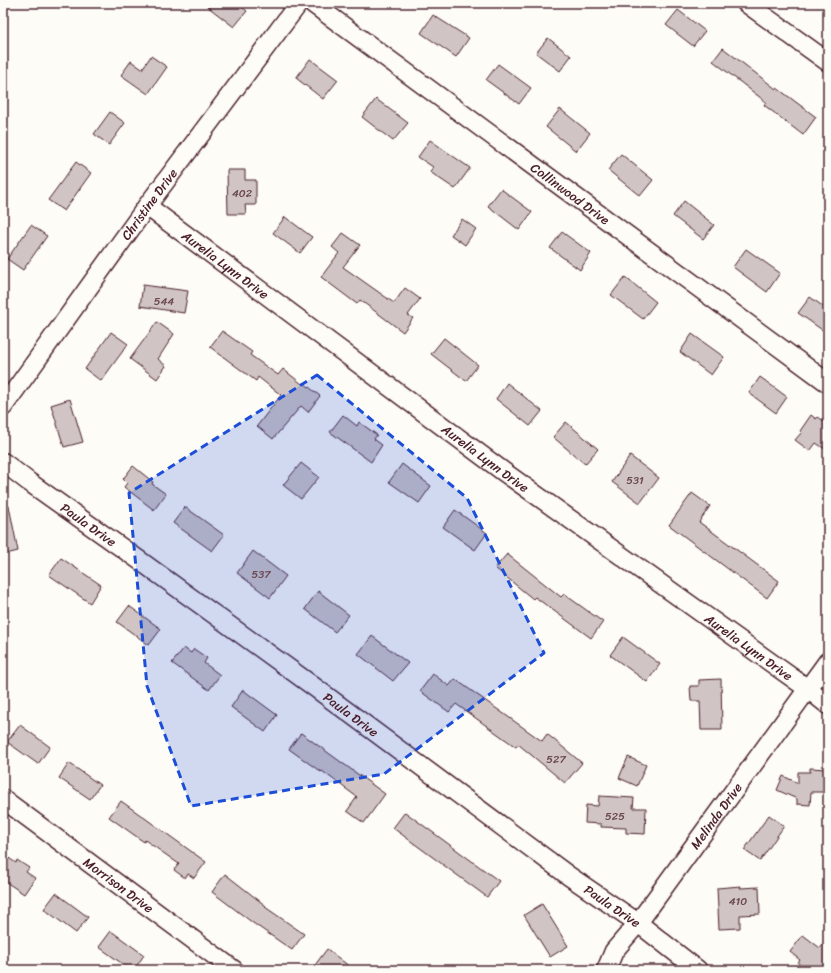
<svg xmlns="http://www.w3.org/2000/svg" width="831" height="973" viewBox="0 0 831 973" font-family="Sriracha,sans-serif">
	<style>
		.building { fill: #d0c5c4; stroke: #4a1f2b }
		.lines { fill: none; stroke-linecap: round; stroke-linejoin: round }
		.minor-casing { stroke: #4a1f2b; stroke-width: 21 }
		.minor { stroke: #fdfcf7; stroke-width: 18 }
		.marked { fill: #1d4ed8; fill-opacity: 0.2; stroke: #1d4ed8; stroke-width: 3; stroke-dasharray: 8 5; stroke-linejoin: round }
		.labels { text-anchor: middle; stroke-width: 3; stroke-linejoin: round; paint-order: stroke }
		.number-label { font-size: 11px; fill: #6c4851 }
		.street-label { font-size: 13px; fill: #4a1f2b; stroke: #fdfcf7 }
	</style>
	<rect width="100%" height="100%" fill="#fdfcf7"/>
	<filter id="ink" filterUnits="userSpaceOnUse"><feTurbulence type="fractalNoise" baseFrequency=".025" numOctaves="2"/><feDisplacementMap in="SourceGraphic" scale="8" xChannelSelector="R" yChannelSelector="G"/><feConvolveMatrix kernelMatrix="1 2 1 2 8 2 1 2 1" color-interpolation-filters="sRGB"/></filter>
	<g filter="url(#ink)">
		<g class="building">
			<path d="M 203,3 L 237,3 L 247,11 L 234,27 Z"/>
			<path d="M 678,10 L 705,31 L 693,46 L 666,25 Z"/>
			<path d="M 433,15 L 469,38 L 456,57 L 421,33 Z"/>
			<path d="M 548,38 L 571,56 L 560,71 L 536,53 Z"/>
			<path d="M 723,48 L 776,89 L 777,88 L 816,117 L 803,135 L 764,105 L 766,102 L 713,61 Z"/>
			<path d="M 151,56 L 167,67 L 148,94 L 121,75 L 131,61 L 142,69 Z"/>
			<path d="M 310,59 L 338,80 L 323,99 L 296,78 Z"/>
			<path d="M 498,64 L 531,88 L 519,104 L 486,80 Z"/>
			<path d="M 376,99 L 408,123 L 393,141 L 362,117 Z"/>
			<path d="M 560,109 L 590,133 L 576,151 L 546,127 Z"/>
			<path d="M 110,112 L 125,123 L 109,145 L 94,134 Z"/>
			<path d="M 430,140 L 470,168 L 455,189 L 430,172 L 433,167 L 418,157 Z"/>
			<path d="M 621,154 L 653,180 L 640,196 L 608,170 Z"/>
			<path d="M 76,162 L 91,173 L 64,211 L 48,200 Z"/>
			<path d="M 227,170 L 245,170 L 245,180 L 256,180 L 256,205 L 245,205 L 246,214 L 228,214 Z"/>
			<path d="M 501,189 L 532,212 L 519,230 L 488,206 Z"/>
			<path d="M 684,201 L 714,225 L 703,239 L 673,216 Z"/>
			<path d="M 285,217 L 312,237 L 300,253 L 273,233 Z"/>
			<path d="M 462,219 L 476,229 L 465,245 L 451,235 Z"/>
			<path d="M 31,225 L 47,236 L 23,270 L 7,259 Z"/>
			<path d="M 562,232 L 591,253 L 580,270 L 550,248 Z"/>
			<path d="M 343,233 L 360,245 L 343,267 L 394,303 L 405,288 L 420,299 L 408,315 L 413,318 L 403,332 L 360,300 L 357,304 L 321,277 L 339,253 L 332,247 Z"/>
			<path d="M 746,249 L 780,273 L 767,292 L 733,267 Z"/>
			<path d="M 625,277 L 656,302 L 643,319 L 611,295 Z"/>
			<path d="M 143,285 L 188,291 L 184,313 L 140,306 Z"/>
			<path d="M 810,297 L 828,310 L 828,334 L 798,313 Z"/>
			<path d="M 157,322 L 174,334 L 158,359 L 166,366 L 157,379 L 130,359 Z"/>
			<path d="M 222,331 L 252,352 L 250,355 L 278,375 L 283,369 L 302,384 L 304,383 L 320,396 L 308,412 L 301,406 L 273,439 L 257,426 L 281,395 L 258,377 L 256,381 L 210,347 Z"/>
			<path d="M 111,332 L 128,344 L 101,381 L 85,369 Z"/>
			<path d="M 692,334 L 724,357 L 711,375 L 680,352 Z"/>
			<path d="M 444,338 L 478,365 L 466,381 L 431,354 Z"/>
			<path d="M 760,377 L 787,397 L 776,413 L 749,393 Z"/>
			<path d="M 507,383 L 542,411 L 530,426 L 496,399 Z"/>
			<path d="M 70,399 L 83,442 L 64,447 L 51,405 Z"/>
			<path d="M 343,415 L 357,426 L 359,422 L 377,435 L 374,439 L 382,445 L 371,462 L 330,432 Z"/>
			<path d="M 811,415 L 816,419 L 818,417 L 828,424 L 828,451 L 816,443 L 810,451 L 795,440 L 802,432 L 800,431 Z"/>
			<path d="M 566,422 L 598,449 L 585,464 L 553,437 Z"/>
			<path d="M 630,456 L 659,478 L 640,503 L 612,482 Z"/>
			<path d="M 301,463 L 319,477 L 301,499 L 283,485 Z"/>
			<path d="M 402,464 L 431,486 L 419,503 L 389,482 Z"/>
			<path d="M 133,466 L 153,482 L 152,484 L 166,494 L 154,510 L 124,487 L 127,483 L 123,479 Z"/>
			<path d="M 692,493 L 710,506 L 699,522 L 779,581 L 767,598 L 669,525 Z"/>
			<path d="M 9,506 L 18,551 L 6,554 L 3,540 L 3,507 Z"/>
			<path d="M 185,507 L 224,535 L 212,551 L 173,523 Z"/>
			<path d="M 455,510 L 487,533 L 475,550 L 443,527 Z"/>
			<path d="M 253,551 L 286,576 L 270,598 L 237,573 Z"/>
			<path d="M 507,554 L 561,597 L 564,594 L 603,622 L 591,638 L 535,597 L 533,599 L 495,568 Z"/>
			<path d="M 61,558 L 101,585 L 90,603 L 49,575 Z"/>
			<path d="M 318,591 L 349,615 L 335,632 L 305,609 Z"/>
			<path d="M 129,606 L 161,629 L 149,645 L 117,622 Z"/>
			<path d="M 372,636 L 408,663 L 393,681 L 358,654 Z"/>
			<path d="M 623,637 L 660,664 L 647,682 L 610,655 Z"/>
			<path d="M 184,648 L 191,653 L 194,649 L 207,658 L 204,663 L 220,675 L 209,690 L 172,663 Z"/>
			<path d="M 433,674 L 449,686 L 455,679 L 542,741 L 547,734 L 582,763 L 565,783 L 518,744 L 516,747 L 456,704 L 449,712 L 420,691 Z"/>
			<path d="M 721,679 L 722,730 L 701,730 L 700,701 L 691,701 L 690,686 L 699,686 L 699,680 Z"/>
			<path d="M 243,690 L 277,715 L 265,732 L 231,707 Z"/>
			<path d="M 20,725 L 50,747 L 38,764 L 7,742 Z"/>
			<path d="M 301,733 L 385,794 L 364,823 L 347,811 L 357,797 L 322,771 L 321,772 L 289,749 Z"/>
			<path d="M 628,757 L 646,765 L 637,786 L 619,778 Z"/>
			<path d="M 69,763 L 100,785 L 90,799 L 59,778 Z"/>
			<path d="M 810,768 L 826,769 L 826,773 L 828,773 L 828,792 L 811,792 L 810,805 L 797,804 L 797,799 L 777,790 L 783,776 L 798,783 L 798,772 L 810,772 Z"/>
			<path d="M 599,796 L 634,798 L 633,808 L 646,808 L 645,834 L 626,833 L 626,828 L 601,827 L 601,824 L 585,823 L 586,805 L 598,806 Z"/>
			<path d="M 121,801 L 206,862 L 194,878 L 188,874 L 185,878 L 174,870 L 179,864 L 145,840 L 144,842 L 109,817 Z"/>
			<path d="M 405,812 L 499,881 L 487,897 L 393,828 Z"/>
			<path d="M 769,815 L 784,826 L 760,861 L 744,850 Z"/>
			<path d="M 3,854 L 16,863 L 17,860 L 29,868 L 26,872 L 35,878 L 24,894 L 3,880 Z"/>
			<path d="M 225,874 L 266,906 L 265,907 L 304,934 L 292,950 L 253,923 L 212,892 Z"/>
			<path d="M 741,886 L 740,888 L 759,887 L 760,914 L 740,915 L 740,928 L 719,929 L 717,888 Z"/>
			<path d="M 56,893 L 88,917 L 76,933 L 44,909 Z"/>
			<path d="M 542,904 L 568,946 L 550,957 L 524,915 Z"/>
			<path d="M 111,931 L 144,955 L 134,970 L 131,970 L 99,947 Z"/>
			<path d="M 803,935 L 820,948 L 828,938 L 828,964 L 823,970 L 806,970 L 798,963 L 800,960 L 790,952 Z"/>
			<path d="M 327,949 L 354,970 L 321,970 L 315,965 Z"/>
		</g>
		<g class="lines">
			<defs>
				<g id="minor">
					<path id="s1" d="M 312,3 L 828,383"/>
					<path d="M 746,3 L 828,62"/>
					<path id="s2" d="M 147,206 L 504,472 L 808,689 L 828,705"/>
					<path id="s3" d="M 3,407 L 147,206 L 299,3"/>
					<path id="s4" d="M 3,462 L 29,482 L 139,560 L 313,686 L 569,876 L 638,923 L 698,970"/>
					<path id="s5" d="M 3,799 L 234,970"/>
					<path id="s6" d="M 606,970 L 614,951 L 638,923 L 828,661"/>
				</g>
			</defs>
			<use href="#minor" class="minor-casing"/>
			<use href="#minor" class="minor"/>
		</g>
	</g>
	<path class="marked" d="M 317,375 L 467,498 L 544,653 L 384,774 L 191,806 L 147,686 L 129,493 Z"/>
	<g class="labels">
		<g class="number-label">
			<text x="242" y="197">402</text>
			<text x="164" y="305">544</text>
			<text x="635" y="484">531</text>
			<text x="261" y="578">537</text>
			<text x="556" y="763">527</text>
			<text x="615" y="820">525</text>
			<text x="738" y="905">410</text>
		</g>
		<g class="street-label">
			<text dy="5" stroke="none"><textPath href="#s1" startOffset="321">Collinwood Drive</textPath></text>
			<text dy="5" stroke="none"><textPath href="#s3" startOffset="250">Christine Drive</textPath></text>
			<text dy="5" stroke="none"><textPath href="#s2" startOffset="98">Aurelia Lynn Drive</textPath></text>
			<text dy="5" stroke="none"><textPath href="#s2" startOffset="422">Aurelia Lynn Drive</textPath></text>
			<text dy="5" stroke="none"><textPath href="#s4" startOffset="106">Paula Drive</textPath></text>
			<text dy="5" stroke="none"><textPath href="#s2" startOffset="746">Aurelia Lynn Drive</textPath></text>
			<text dy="5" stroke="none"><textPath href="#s4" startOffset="430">Paula Drive</textPath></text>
			<text dy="5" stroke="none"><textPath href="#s6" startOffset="190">Melinda Drive</textPath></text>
			<text dy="5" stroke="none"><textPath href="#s5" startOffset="144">Morrison Drive</textPath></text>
			<text dy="5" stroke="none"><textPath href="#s4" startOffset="754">Paula Drive</textPath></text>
		</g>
	</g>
	<rect width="831" height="973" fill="none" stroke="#fdfcf7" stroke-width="16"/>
	<rect x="8" y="8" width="815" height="957" fill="none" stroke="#4a1f2b" stroke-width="1.5" filter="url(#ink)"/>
</svg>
